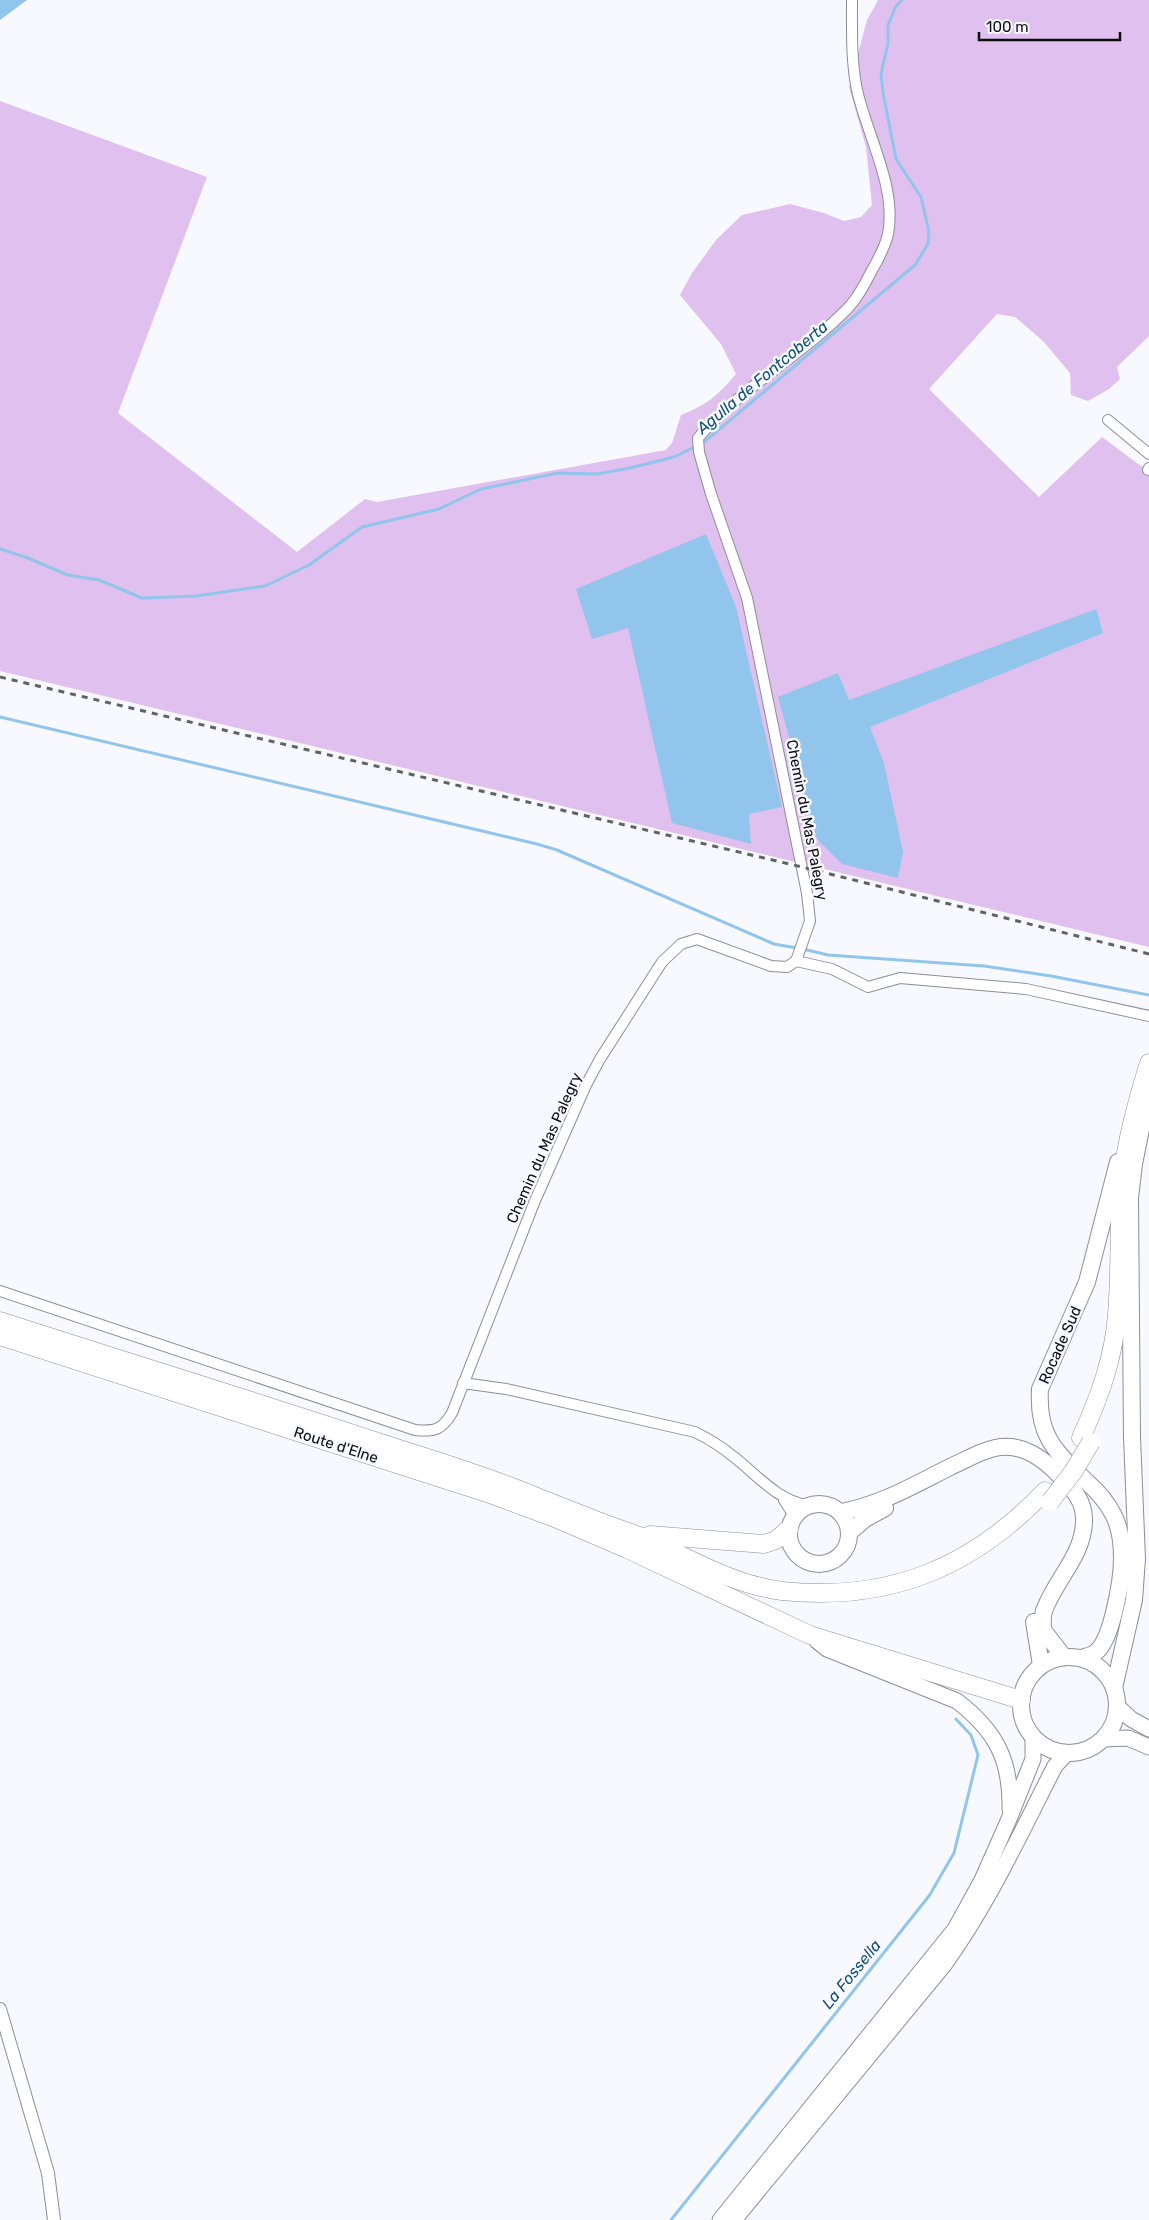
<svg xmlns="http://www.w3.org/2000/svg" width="1149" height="2220" viewBox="0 0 1149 2220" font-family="Rubik,sans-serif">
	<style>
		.green { fill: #e0c0ee }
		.water { fill: #91c5ec }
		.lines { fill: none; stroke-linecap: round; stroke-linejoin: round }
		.stream { stroke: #91c5ec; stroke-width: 3 }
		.minor-casing { stroke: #8b8d9a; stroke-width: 12 }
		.tertiary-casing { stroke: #8b8d9a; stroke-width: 14 }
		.secondary-casing { stroke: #8b8d9a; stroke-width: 17 }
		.primary-casing { stroke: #8b8d9a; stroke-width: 18 }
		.trunk-casing { stroke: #8b8d9a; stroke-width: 19 }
		.minor { stroke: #fff; stroke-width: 10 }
		.tertiary { stroke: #fff; stroke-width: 12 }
		.secondary { stroke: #fff; stroke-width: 15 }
		.primary { stroke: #fff; stroke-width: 16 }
		.trunk { stroke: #fff; stroke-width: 18 }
		.rail { stroke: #616266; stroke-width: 3; stroke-dasharray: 6 6; stroke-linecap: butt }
		.trunk-bridge-casing { stroke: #8b8d9a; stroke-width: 19; stroke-linecap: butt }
		.trunk-bridge { stroke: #fff; stroke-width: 18 }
		.labels { text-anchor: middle; stroke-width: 5; stroke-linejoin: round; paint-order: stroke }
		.street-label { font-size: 15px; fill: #0c0d11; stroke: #f8f9fe }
		.water-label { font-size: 16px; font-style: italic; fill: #114f74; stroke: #f8f9fe }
	</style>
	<rect width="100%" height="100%" fill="#f8f9fe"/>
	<path class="green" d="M 878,0 L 1149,0 L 1149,336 L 1117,367 L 1120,379 L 1109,389 L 1088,401 L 1071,395 L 1070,373 L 1043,341 L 1015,317 L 997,314 L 929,389 L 1039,497 L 1102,437 L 1149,472 L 1149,947 L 0,671 L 0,101 L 207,177 L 118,413 L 297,552 L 365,499 L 377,502 L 666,450 L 672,443 L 681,415 C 707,405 718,395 736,374 L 721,344 L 680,295 L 692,273 L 716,240 L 742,215 L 790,204 L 824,213 L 844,221 L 861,217 L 872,205 L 866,147 L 849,87 L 867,20 Z"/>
	<g class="water">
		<path d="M 0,0 L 27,0 L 0,20 Z"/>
		<path d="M 706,534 L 736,607 L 782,807 L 749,814 L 751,844 L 672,823 L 628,628 L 592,639 L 576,589 Z"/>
		<path d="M 1096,609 L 1103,633 L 870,727 L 884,763 L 903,852 L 898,878 L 842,864 L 817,839 L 778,697 L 838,673 L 849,700 Z"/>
	</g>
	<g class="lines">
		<g class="stream">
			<path d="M 0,549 L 28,558 L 68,575 L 99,580 L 142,598 L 196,596 L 265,586 L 309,565 L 362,527 L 439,509 L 481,489 L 558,473 L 597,474 L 630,468 L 674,457 L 703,443 L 915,265 L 928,244 L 929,232 L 921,197 L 896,159 L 883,93 L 881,74 L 888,43 L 888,25 L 896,6 L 902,0"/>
			<path d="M 0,717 L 537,844 L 557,850 L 774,944 L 797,948"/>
			<path d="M 803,949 L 828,955 L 984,966 L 1051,976 L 1149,995"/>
			<path d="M 671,2220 L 929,1896 L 954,1853 L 978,1755 L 971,1735 L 956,1719"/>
		</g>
		<defs>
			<g id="minor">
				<path d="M 1108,420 L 1149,454"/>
				<path d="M 1148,470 L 1149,468"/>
				<path d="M 796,961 L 832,969 L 868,987 L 900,978 L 1026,989 L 1149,1016"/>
				<path d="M 0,1291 L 415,1430 C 434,1432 442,1430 452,1413 L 534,1203 L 586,1085 L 600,1059 L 662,962 L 681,944 L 697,939 L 771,966 L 787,967 L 796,961 L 810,921 L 807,893 L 747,598 L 711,494 L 699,452 L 698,438 C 741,387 803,355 849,307 C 858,297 865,284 871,272 C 878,260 885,247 888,234 C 897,187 867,135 857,90 C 851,61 852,30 852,0"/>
				<path d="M 463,1383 L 506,1389 L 695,1432 C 709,1439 722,1447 734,1457 C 756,1474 778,1501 807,1505"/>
				<path d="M 784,1500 L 794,1516"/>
			</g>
			<path id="tertiary" d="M 0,2009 L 48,2173 L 54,2220"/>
			<g id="secondary">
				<path d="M 817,1641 L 827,1649 L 957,1701 C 996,1731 1011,1760 1010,1809"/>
				<path d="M 1117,1706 L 1131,1719 L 1149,1729"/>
				<path d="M 1103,1739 L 1128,1738 L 1149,1747"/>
				<path d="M 720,2220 L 955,1929 L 982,1880 L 1009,1819 L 1033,1759 L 1033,1737"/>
				<path d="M 734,2220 L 944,1965 C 989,1903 1020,1834 1055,1766 L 1067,1753"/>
			</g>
			<g id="primary">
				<circle cx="819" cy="1534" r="30"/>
				<path d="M 841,1512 C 880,1505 914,1485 950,1467 C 964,1461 980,1451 995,1448 C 1022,1442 1044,1459 1061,1477 C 1074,1490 1085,1502 1084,1522 C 1083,1556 1055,1580 1044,1611 C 1042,1617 1043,1624 1043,1630 L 1064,1657"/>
				<path d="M 850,1532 L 865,1519 L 885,1508"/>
				<path d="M 1034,1622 L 1041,1665"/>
				<circle cx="1069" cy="1705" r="48"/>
				<path d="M 1082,1658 C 1087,1656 1093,1655 1096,1652 C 1112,1640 1122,1579 1122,1558 C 1122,1544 1120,1527 1113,1514 C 1107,1502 1097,1491 1087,1482 C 1055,1451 1037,1436 1040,1389 L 1087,1282 L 1118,1162"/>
				<path d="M 1114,1688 L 1134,1600 L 1137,1559 L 1132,1437 L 1130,1198 L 1134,1164 L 1147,1099"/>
			</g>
			<g id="trunk">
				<path d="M 0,1321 C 127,1362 254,1401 381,1443 C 424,1457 467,1470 509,1486 C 535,1496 561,1507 588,1517 C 609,1526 631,1532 651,1541 C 694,1561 735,1585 782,1591 C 889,1602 972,1568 1045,1491"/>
				<path d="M 0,1336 L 493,1495 L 555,1518 L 627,1549 L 810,1635 L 1021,1700"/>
				<path d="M 1081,1438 C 1099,1398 1114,1358 1117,1314 C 1121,1270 1118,1226 1122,1182 C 1126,1141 1137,1102 1149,1063"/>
				<path d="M 650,1535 L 764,1544 L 776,1540 L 789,1529"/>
			</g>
		</defs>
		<use href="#minor" class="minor-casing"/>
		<use href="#tertiary" class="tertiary-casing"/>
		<use href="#secondary" class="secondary-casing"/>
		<use href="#primary" class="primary-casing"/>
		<use href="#trunk" class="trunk-casing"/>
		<use href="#minor" class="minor"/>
		<use href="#tertiary" class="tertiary"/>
		<use href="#secondary" class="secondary"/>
		<use href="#primary" class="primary"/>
		<use href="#trunk" class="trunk"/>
		<path class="rail" d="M 0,677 L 802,867 L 1149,954"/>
		<defs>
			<path id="trunk-bridge" d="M 1050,1502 L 1073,1472 L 1091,1442"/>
		</defs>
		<use href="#trunk-bridge" class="trunk-bridge-casing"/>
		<use href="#trunk-bridge" class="trunk-bridge"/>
	</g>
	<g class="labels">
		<g class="street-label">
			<text transform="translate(807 820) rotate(79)" y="5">Chemin du Mas Palegry</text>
			<text transform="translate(544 1148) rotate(-66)" y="5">Chemin du Mas Palegry</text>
			<text transform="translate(1060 1345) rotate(-66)" y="5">Rocade Sud</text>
			<text transform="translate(336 1445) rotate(18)" y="5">Route d'Elne</text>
		</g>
		<g class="water-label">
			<text transform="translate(762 377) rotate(-40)" y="6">Agulla de Fontcoberta</text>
			<text transform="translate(851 1974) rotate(-51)" y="6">La Fossella</text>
		</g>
	</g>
	<path d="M979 32v8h141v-8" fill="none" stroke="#0c0d11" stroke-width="2.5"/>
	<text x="986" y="32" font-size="15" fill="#0c0d11" stroke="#f8f9fe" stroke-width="4" paint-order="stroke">100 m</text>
</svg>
